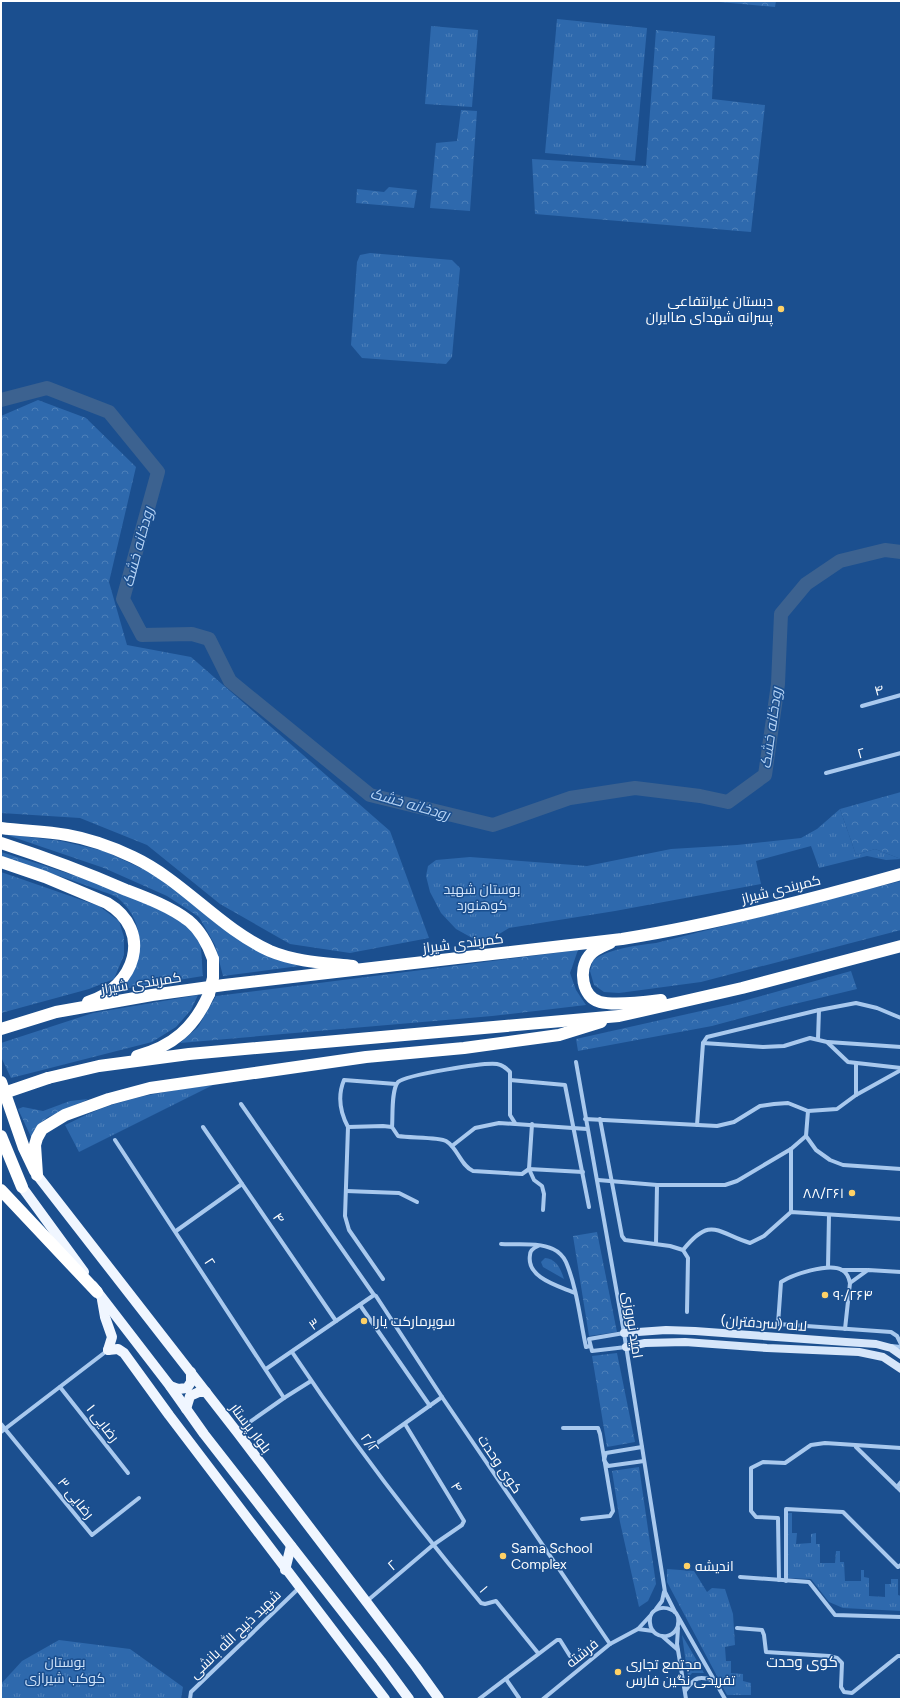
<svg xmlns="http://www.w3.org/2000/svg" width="902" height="1700" viewBox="0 0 902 1700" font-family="Figtree,Cairo,sans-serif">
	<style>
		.grass { fill: url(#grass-tufts) }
		.forest { fill: url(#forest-crowns) }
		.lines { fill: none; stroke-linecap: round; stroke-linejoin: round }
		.river { stroke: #3c6290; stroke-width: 14 }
		.street { stroke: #a9c9ee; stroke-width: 4 }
		.secondary { stroke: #d6e6fa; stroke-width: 8 }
		.primary { stroke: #f0f6ff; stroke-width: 10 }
		.highway { stroke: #fff; stroke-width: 12 }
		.highway-bridge { stroke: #fff; stroke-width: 12 }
		.poi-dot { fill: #ffd166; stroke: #1b4f8f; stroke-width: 1.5 }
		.labels { text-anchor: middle; stroke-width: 3; stroke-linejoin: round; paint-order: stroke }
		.poi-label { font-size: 14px; fill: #fff; stroke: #1b4f8f; text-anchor: start }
		.street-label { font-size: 14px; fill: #fff; stroke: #1b4f8f }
		.park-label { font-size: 14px; fill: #cfe3fa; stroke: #1b4f8f }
		.water-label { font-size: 15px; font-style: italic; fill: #b5d3f5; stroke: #1b4f8f }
		.neighbourhood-label { font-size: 15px; fill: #fff; stroke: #1b4f8f }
	</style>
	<defs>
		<pattern id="grass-tufts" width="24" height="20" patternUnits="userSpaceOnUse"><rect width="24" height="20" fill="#2e69ad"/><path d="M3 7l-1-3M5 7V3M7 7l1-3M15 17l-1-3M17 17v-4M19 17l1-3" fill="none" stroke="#4d80b9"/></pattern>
		<pattern id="forest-crowns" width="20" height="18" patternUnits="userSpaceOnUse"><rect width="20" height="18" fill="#2e69ad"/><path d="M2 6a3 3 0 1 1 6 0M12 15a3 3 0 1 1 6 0" fill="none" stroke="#4d80b9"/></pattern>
	</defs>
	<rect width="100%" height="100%" fill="#1b4f8f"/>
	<g class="grass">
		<path d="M 557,19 L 647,28 L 635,161 L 545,153 Z"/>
		<path d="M 431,26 L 478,30 L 472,107 L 425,104 Z"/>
		<path d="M 370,253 L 452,260 L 460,268 L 452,357 L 446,364 L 362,358 L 351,345 L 357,262 L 360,255 Z"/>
		<path d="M 840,809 L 856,855 L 875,849 L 901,859 L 886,860 L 867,856 L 819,868 L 811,846 L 756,861 L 761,884 L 615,911 L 509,928 L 483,944 L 456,929 L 441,913 L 430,892 L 426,876 L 428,866 L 436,860 L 470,857 L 587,866 L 671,849 L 737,845 L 801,838 L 817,829 Z"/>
		<path d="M 213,1085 L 79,1152 L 65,1125 C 84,1116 102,1107 122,1102 C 152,1093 182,1089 213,1085 Z"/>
		<path d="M 545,1258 C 557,1259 561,1270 564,1279 L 543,1267 L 541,1262 Z"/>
		<path d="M 788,1513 L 792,1513 L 792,1533 L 797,1533 L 796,1544 L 811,1543 L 811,1534 L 816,1533 L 816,1544 L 820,1544 L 820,1563 L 835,1563 L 836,1551 L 840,1551 L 840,1562 L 844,1562 L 845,1581 L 861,1581 L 861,1570 L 864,1570 L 864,1577 L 869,1578 L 869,1596 L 885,1597 L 885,1584 L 891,1584 L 891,1579 L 898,1579 L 898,1595 L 901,1596 L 901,1611 L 843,1608 L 829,1602 L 811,1579 L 788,1578 Z"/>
		<path d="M 667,1569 L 694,1571 L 707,1592 L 712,1588 L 725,1589 L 733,1614 L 735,1645 L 725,1647 L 726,1661 L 731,1661 L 731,1673 L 743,1674 L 743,1681 L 751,1683 L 751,1695 L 727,1695 L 667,1582 Z"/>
		<path d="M 682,1635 L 704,1673 L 692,1673 L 688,1678 Z"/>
		<path d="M 59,1640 L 130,1649 L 183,1687 L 181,1699 L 1,1699 L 1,1684 L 22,1661 Z"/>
	</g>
	<g class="forest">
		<path d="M 708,1 L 776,1 L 775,7 Z"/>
		<path d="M 656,30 L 715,36 L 712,99 L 765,105 L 751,232 L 535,214 L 532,159 L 646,166 Z"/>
		<path d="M 461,110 L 477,111 L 470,211 L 430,208 L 436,143 L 457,141 Z"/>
		<path d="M 389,187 L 417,190 L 414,208 L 356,203 L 357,189 L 384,192 Z"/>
		<path d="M 38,400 L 86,418 L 136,467 L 109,582 L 127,645 L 191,657 L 390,831 L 429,938 L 350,953 L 290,944 L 220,904 L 147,845 L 80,818 L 1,813 L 1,416 Z"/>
		<path d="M 901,792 L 901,859 L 875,849 L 856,855 L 840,809 Z"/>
		<path d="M 4,834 L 61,841 L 104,851 L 160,877 L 276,959 L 299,966 L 223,976 L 215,945 L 199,917 L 167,896 L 104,868 Z"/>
		<path d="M 1,852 C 39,864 184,906 199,940 C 202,946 202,968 203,976 L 123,989 C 144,960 147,924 119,899 C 113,894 103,892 96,889 C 65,877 33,868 1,857 Z"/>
		<path d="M 1,872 L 99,906 L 119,921 L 124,937 L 124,955 L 114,979 L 89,989 L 1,1013 Z"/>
		<path d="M 901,881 L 901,930 L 701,982 L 619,993 L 604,992 L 594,985 L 590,971 L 593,960 C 611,948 634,946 656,943 Z"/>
		<path d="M 578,950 L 570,973 L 576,990 L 586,1005 L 492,1016 L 180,1043 L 198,1027 L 216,996 Z"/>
		<path d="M 851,971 L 857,989 L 782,1007 L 712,1026 L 578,1051 L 576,1039 L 732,1004 Z"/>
		<path d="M 198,995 L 191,1010 L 176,1027 L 152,1042 L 11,1078 L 1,1057 L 1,1043 L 93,1013 Z"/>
		<path d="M 88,1099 L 68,1109 L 48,1117 L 38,1125 L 32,1139 L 18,1109 L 23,1107 L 43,1111 L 70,1101 Z"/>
		<path d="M 597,1232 L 617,1332 L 589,1336 L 573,1236 Z"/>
		<path d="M 617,1353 L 635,1442 L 607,1447 L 592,1356 Z"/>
		<path d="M 639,1467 L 656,1584 L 648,1601 L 639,1607 L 620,1522 L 612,1471 Z"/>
	</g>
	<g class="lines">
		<path class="river" d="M 1,400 L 47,388 L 109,412 L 158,472 L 123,599 L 142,635 L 192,634 L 209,639 L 230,681 L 370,795 L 493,825 L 570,798 L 635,788 L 700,796 L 728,802 L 765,775 L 778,684 L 781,614 L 806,584 L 840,561 L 885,550 L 901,552"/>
		<g class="street">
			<path d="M 862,706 L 901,695"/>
			<path d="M 826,773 L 901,753"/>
			<path d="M 818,1039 L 819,1010"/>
			<path d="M 828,1042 L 901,1047"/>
			<path d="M 703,1043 L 763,1047 L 784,1046 L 810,1038 L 827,1042 L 848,1062 L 901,1068"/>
			<path d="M 576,1062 L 624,1333 L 665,1592 L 675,1612"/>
			<path d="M 510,1080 L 565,1085 L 589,1207"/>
			<path d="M 856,1095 L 856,1064"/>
			<path d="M 241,1104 L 374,1295 L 376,1296 L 442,1397 L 610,1644"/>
			<path d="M 808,1111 L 806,1136 L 816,1150 L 830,1160 L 843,1165 L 901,1169"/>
			<path d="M 585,1119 L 717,1126 L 734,1122 L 760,1106 L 774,1104 L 788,1103 L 808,1111 L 837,1109 L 856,1095 L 901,1070"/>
			<path d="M 600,1119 L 622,1236 L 625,1240 L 670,1246 L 683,1250 L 688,1258 L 687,1312"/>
			<path d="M 532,1124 L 529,1169 L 534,1180 L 542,1186 L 544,1194 L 543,1210"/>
			<path d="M 697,1125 L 703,1043 L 707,1037 L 819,1010 L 856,1003 L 877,1008 L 901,1018"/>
			<path d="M 203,1127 L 336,1321"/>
			<path d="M 348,1127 L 383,1126 L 392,1127 L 398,1136 C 409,1138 439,1137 446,1141 C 458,1148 460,1165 473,1171 L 522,1174 L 529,1169 L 583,1172"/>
			<path d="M 392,1127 C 393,1117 391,1090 398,1082 C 406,1075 485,1062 497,1064 C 503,1065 506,1068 510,1072 L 510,1115 L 515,1123"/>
			<path d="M 115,1140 L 284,1398"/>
			<path d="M 452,1146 L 475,1128 L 499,1123 L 587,1129"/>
			<path d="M 598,1180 L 657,1185 L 725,1185 L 737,1181 L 791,1149 L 806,1136"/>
			<path d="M 346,1191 L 399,1193 L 417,1202"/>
			<path d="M 791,1212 L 791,1149"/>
			<path d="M 176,1231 L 242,1184"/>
			<path d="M 501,1244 C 517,1245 539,1242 553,1249 C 558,1251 564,1257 566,1262 C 577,1288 580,1319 586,1347 L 590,1346"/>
			<path d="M 656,1244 L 657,1185"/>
			<path d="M 538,1246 C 533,1248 530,1250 530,1255 C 526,1278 559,1286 575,1293"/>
			<path d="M 683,1250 C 711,1215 717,1233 750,1243 L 764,1236 L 791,1212 L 901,1219"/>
			<path d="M 828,1267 L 829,1215"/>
			<path d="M 842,1270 L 867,1270"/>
			<path d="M 901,1272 L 868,1270 L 850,1283 C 849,1278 846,1272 842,1270 C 829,1262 792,1275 781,1282 L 778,1324 L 891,1332 L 897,1336 L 901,1344"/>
			<path d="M 383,1279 L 349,1230 L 345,1216 L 348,1127 C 340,1112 337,1097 344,1080 L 396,1084"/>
			<path d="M 360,1305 L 430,1406"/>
			<path d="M 845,1329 L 850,1283"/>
			<path d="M 624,1333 L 589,1339 L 592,1351 L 626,1347"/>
			<path d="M 891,1346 L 901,1347"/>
			<path d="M 292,1352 C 350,1439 414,1523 481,1603 L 485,1604 L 496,1601 L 538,1653"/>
			<path d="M 266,1369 L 374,1295"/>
			<path d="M 60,1387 L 128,1473"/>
			<path d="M 1,1424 L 92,1535 L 139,1498"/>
			<path d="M 563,1428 L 598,1428 L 600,1434 L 613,1511 L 610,1516 L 582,1519"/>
			<path d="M 237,1431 L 284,1398 L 311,1381"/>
			<path d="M 1,1432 L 108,1350"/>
			<path d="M 642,1447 L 606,1453 L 604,1460 L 608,1466 L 644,1461"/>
			<path d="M 856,1447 L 901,1491"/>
			<path d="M 370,1448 L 442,1397"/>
			<path d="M 897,1487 L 901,1482"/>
			<path d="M 740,1577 L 809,1582 L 835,1615 L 901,1617"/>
			<path d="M 779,1580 L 778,1518 L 756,1517 L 751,1511 L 751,1468 L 763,1462 L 785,1463 L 811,1445 L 825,1443 L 901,1448"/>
			<path d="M 786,1581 L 786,1509 L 843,1512 L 898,1567 L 901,1565"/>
			<path d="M 367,1601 L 433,1545 L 462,1525 L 464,1521 L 405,1424"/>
			<path d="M 656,1609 L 662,1601 L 664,1592"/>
			<path d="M 678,1617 C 682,1640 652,1643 650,1623 C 648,1607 666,1604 676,1613 L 725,1699"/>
			<path d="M 678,1628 L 677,1644 L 686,1699"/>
			<path d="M 737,1628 L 762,1630 L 764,1635 L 766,1652 L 829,1656 L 837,1658 L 842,1663 L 841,1687 L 844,1692 L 852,1693 L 898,1656 L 901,1656"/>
			<path d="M 638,1629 L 653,1631"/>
			<path d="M 662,1636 L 678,1650"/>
			<path d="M 506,1679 L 519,1698"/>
			<path d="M 685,1691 C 695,1677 699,1675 715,1681"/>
			<path d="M 190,1699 L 191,1692 L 299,1588"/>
			<path d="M 479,1699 L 557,1640 L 560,1640 L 570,1656"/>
			<path d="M 543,1699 L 610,1644 L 638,1629 L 650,1616"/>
		</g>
		<g class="secondary">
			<path d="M 624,1333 L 666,1330 L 695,1331 L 846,1342 L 876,1344 L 891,1348 L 901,1355"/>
			<path d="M 626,1347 L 645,1343 L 685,1342 L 767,1348 L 859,1352 L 883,1357 L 901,1369"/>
		</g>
		<g class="primary">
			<path d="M 37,1175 L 237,1432 L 416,1667 L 439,1699"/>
			<path d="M 22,1187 L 84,1272"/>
			<path d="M 93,1286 L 170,1386 L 204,1434 L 381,1661 L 409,1699"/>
			<path d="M 102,1300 L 105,1317 L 112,1337 L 108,1350"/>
			<path d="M 108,1350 L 118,1349 L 124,1353 L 169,1415 L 385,1699"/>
			<path d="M 170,1386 L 178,1389 L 187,1388 L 191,1382 L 191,1372"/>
			<path d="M 186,1409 L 190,1396 L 199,1392 L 206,1392"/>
			<path d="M 285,1570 L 291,1546"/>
		</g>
		<g class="highway">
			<path d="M 1,828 C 23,831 45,831 67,835 C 90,839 112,847 133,857 C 184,881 219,928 270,951 C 296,962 326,963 353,966"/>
			<path d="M 1,843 C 44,857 85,872 126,890 C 147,898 171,907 189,921 C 201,931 208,945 213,959"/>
			<path d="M 1,862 L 45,877 L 107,903 C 154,931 135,987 88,1002"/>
			<path d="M 610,943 C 603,946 594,949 589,956 C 578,970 582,997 600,1002 C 615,1006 645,1002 661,1000"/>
			<path d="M 1,1029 L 56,1012 L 152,995 L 224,985 L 622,939 C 716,924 809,900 901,874"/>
			<path d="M 137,1056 C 173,1046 194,1028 209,994"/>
			<path d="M 48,1078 L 99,1066 L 189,1054 L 619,1016 L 742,988 L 901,946"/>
			<path d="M 1,1082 L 24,1148 L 35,1171"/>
			<path d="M 1,1136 L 22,1187"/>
			<path d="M 37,1175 L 35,1145 L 37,1138 L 42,1129 L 65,1115 L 109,1099 L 150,1088 L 366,1057 L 464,1048 L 559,1035 L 601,1022"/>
			<path d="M 1,1190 L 97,1292"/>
		</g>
		<g class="highway-bridge">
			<path d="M 209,994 L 213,978 L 213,959"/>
			<path d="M 1,1094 L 48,1078"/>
		</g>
	</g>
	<g class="poi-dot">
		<circle cx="781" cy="309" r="4"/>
		<circle cx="852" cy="1193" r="4"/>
		<circle cx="825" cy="1295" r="4"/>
		<circle cx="364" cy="1321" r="4"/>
		<circle cx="503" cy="1556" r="4"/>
		<circle cx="687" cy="1566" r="4"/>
		<circle cx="618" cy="1672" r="4"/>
	</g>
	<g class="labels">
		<g class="poi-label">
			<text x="773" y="306" text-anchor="end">دبستان غیرانتفاعی<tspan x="773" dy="16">پسرانه شهدای صاایران</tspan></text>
			<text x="844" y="1198" text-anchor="end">۸۸/۲۶۱</text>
			<text x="833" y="1300">۹۰/۲۶۴</text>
			<text x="372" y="1326">سوپرمارکت یارا</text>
			<text x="511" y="1553">Sama School<tspan x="511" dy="16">Complex</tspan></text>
			<text x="695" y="1571">اندیشه</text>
			<text x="626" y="1669">مجتمع تجاری<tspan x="626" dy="16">تفریحی نگین فارس</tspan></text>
		</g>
		<g class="street-label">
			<text transform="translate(879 690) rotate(-15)" y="5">۴</text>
			<text transform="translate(861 753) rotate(-15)" y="5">۲</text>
			<text transform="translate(781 889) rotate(-14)" y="5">کمربندی شیراز</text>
			<text transform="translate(463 943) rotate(-7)" y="5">کمربندی شیراز</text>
			<text transform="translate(141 983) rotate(-9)" y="5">کمربندی شیراز</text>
			<text transform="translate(279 1218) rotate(55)" y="5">۴</text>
			<text transform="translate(210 1262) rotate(57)" y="5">۲</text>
			<text transform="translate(764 1323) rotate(4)" y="5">لاله (سردفتران)</text>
			<text transform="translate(314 1324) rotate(-35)" y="5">۳</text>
			<text transform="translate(633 1325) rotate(81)" y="5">امید نوروزی</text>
			<text transform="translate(103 1423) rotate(52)" y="5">رضایی ۱</text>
			<text transform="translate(251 1428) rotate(53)" y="5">بلوار پرستار</text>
			<text transform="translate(370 1443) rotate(54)" y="5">۲/۲</text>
			<text transform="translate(500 1464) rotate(56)" y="5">کوی وحدت</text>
			<text transform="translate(457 1487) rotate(58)" y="5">۴</text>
			<text transform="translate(76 1498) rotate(51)" y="5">رضایی ۳</text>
			<text transform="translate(392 1565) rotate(-40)" y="5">۲</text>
			<text transform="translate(484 1589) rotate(49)" y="5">۱</text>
			<text transform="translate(235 1634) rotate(-44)" y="5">شهید ذبیح الله بانشی</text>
			<text transform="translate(582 1653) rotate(-39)" y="5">فرشته</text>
		</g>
		<g class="park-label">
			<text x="482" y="894">بوستان شهید<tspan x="482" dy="16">کوهنورد</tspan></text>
			<text x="65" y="1667">بوستان<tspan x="65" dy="16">کوکب شیرازی</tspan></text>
		</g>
		<g class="water-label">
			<text transform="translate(138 547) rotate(-75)" y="5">رودخانه خشک</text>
			<text transform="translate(771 728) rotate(-82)" y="5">رودخانه خشک</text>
			<text transform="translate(410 804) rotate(16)" y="5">رودخانه خشک</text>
		</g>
		<g class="neighbourhood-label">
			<text x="802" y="1667">کوی وحدت</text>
		</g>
	</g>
	<rect width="902" height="1700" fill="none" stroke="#ffffff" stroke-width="4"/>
</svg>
